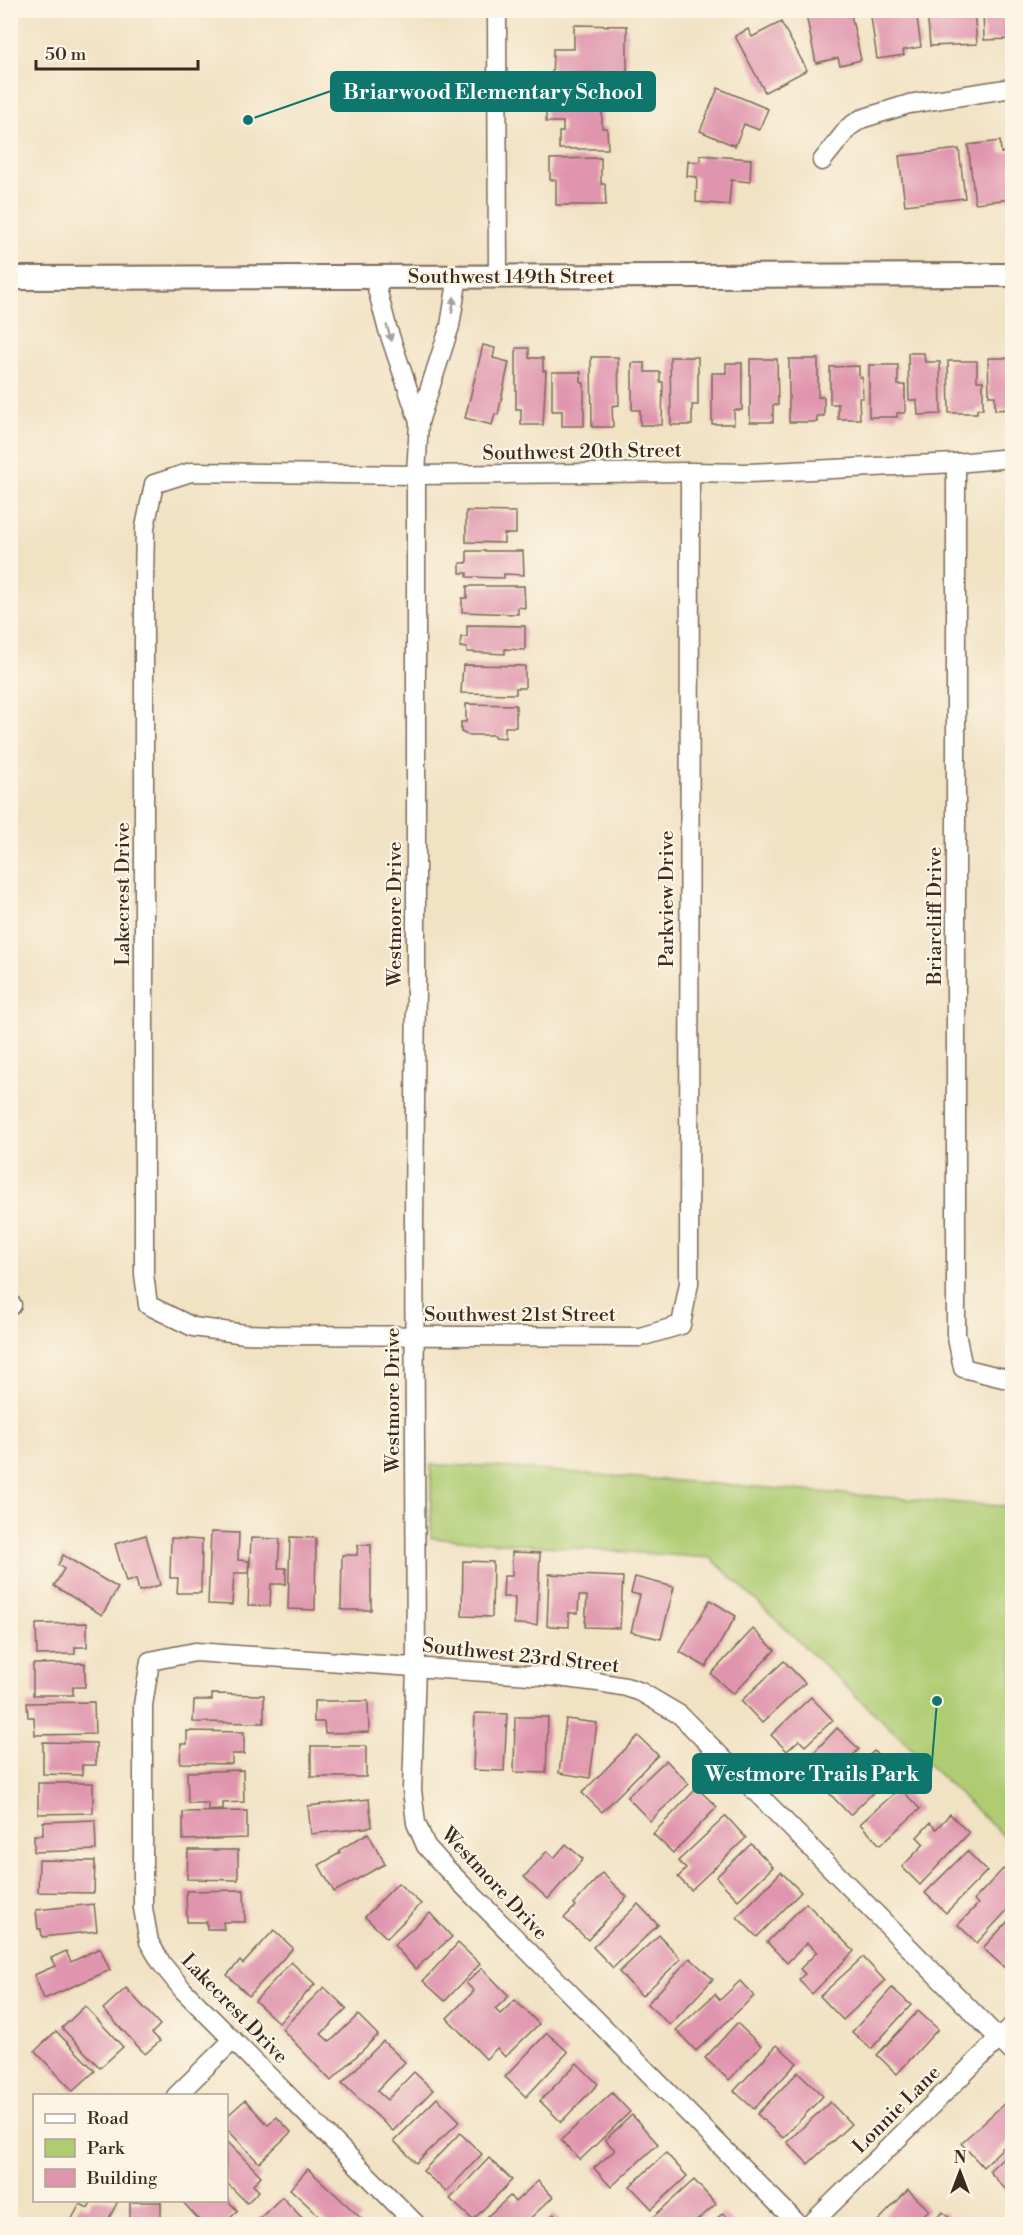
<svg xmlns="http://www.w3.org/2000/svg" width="1023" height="2235" viewBox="0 0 1023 2235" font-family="'Libre Bodoni',serif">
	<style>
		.green { fill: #afcc73; stroke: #757b48; stroke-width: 1.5 }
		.building { fill: #e095ae }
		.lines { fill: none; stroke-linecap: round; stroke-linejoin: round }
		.minor-casing { stroke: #7b6a58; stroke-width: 21 }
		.tertiary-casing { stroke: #7b6a58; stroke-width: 26 }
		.minor { stroke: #fff; stroke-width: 18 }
		.tertiary { stroke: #fff; stroke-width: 22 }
		.oneway { fill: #a79f9a }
		.labels { text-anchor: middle; stroke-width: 4.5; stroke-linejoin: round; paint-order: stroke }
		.street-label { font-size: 20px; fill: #3b2a1e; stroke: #fcf5e5 }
		.leader { fill: none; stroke: #0f766e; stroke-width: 2 }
		.callout-dot { fill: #0f766e; stroke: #fcf5e5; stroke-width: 2 }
		.callout { fill: #0f766e; stroke: #0f766e; stroke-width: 2 }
		.callout-label { font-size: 21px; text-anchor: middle; font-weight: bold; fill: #fff }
	</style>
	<rect width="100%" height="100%" fill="#fcf5e5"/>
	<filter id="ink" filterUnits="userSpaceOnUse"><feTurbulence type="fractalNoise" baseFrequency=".0167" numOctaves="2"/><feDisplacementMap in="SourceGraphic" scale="12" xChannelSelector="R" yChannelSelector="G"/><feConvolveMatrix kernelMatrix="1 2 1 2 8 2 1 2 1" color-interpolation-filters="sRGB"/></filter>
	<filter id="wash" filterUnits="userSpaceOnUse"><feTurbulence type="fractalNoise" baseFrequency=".008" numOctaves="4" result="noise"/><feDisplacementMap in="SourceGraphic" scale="24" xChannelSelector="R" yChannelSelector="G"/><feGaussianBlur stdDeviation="1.35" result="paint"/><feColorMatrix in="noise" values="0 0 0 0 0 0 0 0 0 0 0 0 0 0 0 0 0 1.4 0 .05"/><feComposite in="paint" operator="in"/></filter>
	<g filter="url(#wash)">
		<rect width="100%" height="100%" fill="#f1e2c4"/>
		<path class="green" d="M 431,1465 L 486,1466 L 1012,1507 L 1012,1844 L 711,1558 L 431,1538 Z"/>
		<g id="blocks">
			<g class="building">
				<path d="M 805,10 L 850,10 L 861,60 L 840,65 L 838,58 L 816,63 Z"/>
				<path d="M 870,10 L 916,10 L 921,47 L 903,50 L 904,55 L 877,59 Z"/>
				<path d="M 927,10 L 974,10 L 977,44 L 930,46 Z"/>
				<path d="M 983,10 L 1012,10 L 1012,39 L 984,40 Z"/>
				<path d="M 781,22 L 807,70 L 765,92 L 735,36 L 748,29 L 752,37 Z"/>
				<path d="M 574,25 L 627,26 L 627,73 L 577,73 L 576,83 L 552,83 L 553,49 L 574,49 Z"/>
				<path d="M 718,88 L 768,109 L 759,130 L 744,124 L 735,146 L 700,131 Z"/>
				<path d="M 546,99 L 602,99 L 602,128 L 607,128 L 608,149 L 559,149 L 559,132 L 563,132 L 563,122 L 546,122 Z"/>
				<path d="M 1000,141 L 1001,153 L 1012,151 L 1012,199 L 975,203 L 968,145 Z"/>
				<path d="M 959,149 L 965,198 L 905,205 L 899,156 Z"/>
				<path d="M 700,155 L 751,159 L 750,182 L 731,180 L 729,205 L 696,202 L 697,177 L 687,176 L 688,161 L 700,162 Z"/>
				<path d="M 601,158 L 601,184 L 605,184 L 606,205 L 556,205 L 556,180 L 550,180 L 550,159 Z"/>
				<path d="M 483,345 L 495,348 L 493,358 L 509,362 L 498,415 L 495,414 L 492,425 L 465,418 Z"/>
				<path d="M 516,348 L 529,348 L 529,358 L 543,358 L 543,371 L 546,371 L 543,425 L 521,425 L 521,409 L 516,409 Z"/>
				<path d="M 908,353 L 924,353 L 925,362 L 940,362 L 941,414 L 918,415 L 917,400 L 909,400 Z"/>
				<path d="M 591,357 L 618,357 L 619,405 L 612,406 L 613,427 L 592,427 Z"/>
				<path d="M 670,357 L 698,357 L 698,405 L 692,405 L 692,425 L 671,425 Z"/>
				<path d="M 988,358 L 1012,358 L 1012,409 L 995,410 L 995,396 L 989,396 Z"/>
				<path d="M 750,359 L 777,359 L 778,405 L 773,405 L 773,422 L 750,422 Z"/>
				<path d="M 789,359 L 818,359 L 818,397 L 824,397 L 824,416 L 817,416 L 817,422 L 789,422 Z"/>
				<path d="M 948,361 L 977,361 L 977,381 L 983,381 L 983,409 L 977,409 L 977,413 L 949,413 Z"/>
				<path d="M 632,363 L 645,363 L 645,372 L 660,372 L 660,382 L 663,382 L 662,425 L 640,425 L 640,410 L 632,410 Z"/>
				<path d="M 726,363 L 742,363 L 742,410 L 734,410 L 734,424 L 712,424 L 712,373 L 726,373 Z"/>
				<path d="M 869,365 L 898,365 L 898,385 L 905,385 L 905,413 L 897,413 L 897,417 L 869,417 Z"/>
				<path d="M 859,366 L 859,377 L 862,377 L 863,398 L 859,398 L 860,419 L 838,419 L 838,404 L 830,404 L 830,367 Z"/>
				<path d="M 552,372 L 581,372 L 581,383 L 584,383 L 584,426 L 562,426 L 562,411 L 552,411 Z"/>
				<path d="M 466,511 L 516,512 L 516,534 L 504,534 L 504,543 L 466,542 Z"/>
				<path d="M 467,551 L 523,551 L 524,575 L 504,574 L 504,578 L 467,577 L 467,573 L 460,573 L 460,563 L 467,563 Z"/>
				<path d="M 467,586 L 524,586 L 525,608 L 518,607 L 518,614 L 462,612 L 462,598 L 467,598 Z"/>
				<path d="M 467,625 L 525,626 L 525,650 L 505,649 L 505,654 L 467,652 L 467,648 L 460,647 L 461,637 L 467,637 Z"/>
				<path d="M 463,665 L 525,666 L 525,688 L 516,688 L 516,694 L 461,693 Z"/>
				<path d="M 466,704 L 516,705 L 516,727 L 505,727 L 505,738 L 494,737 L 494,735 L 467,735 L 461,732 L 461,722 L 466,722 Z"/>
				<path d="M 211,1532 L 239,1533 L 238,1560 L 249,1561 L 248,1573 L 234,1573 L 232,1605 L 208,1604 Z"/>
				<path d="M 146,1535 L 160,1585 L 139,1591 L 136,1579 L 126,1582 L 115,1544 Z"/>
				<path d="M 290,1537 L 316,1538 L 315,1610 L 288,1609 Z"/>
				<path d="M 171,1538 L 202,1540 L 201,1593 L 177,1593 L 178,1578 L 170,1578 Z"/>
				<path d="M 251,1538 L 280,1539 L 278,1568 L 286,1568 L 286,1584 L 271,1584 L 270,1606 L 248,1605 Z"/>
				<path d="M 358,1545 L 371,1545 L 371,1610 L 341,1610 L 342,1555 L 357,1555 Z"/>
				<path d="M 512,1552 L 540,1553 L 537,1625 L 514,1624 L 515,1597 L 503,1597 L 504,1576 L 512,1576 Z"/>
				<path d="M 63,1555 L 118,1588 L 102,1615 L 54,1586 L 64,1569 L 58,1565 Z"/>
				<path d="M 463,1561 L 493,1562 L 492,1617 L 462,1616 Z"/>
				<path d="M 549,1574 L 623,1577 L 620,1628 L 585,1627 L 587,1596 L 579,1596 L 578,1613 L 569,1613 L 569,1627 L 547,1626 Z"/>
				<path d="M 635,1577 L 674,1587 L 661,1639 L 631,1632 L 640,1595 L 631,1593 Z"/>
				<path d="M 710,1600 L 736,1616 L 706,1667 L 680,1652 Z"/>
				<path d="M 87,1623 L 87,1647 L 75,1647 L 75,1654 L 37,1655 L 36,1624 Z"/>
				<path d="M 753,1629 L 775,1650 L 733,1694 L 711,1674 Z"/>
				<path d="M 784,1661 L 805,1683 L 762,1723 L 741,1701 Z"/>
				<path d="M 85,1663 L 85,1687 L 73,1687 L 73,1695 L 33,1695 L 33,1664 Z"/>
				<path d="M 212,1694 L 264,1695 L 264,1723 L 193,1722 L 194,1700 L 212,1700 Z"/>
				<path d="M 811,1697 L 833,1720 L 805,1746 L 799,1740 L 787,1751 L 771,1735 Z"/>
				<path d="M 314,1701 L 368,1701 L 369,1732 L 325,1733 L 324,1722 L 314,1722 Z"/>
				<path d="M 94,1702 L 95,1734 L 35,1735 L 34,1717 L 28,1717 L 27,1703 Z"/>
				<path d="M 475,1713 L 507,1714 L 504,1771 L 473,1770 Z"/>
				<path d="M 515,1717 L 548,1717 L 546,1773 L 514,1772 Z"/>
				<path d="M 566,1719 L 597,1723 L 590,1778 L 559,1773 Z"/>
				<path d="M 837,1728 L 859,1749 L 823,1787 L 801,1766 Z"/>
				<path d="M 187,1731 L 244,1732 L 244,1754 L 232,1754 L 232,1764 L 180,1763 L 181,1744 L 187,1744 Z"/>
				<path d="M 638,1736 L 658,1755 L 602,1812 L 582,1793 Z"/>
				<path d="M 43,1742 L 96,1743 L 96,1765 L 82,1765 L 82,1775 L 43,1774 Z"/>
				<rect x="311" y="1746" width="55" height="31"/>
				<path d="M 874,1751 L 894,1773 L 850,1815 L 829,1793 Z"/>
				<path d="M 666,1760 L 689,1784 L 650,1821 L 627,1797 Z"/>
				<path d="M 243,1770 L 244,1802 L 223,1803 L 223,1810 L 208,1811 L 208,1803 L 188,1803 L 187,1772 Z"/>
				<path d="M 38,1783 L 93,1783 L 93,1813 L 38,1814 Z"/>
				<path d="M 697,1788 L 717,1807 L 673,1853 L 653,1834 Z"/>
				<path d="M 900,1788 L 920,1809 L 880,1845 L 860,1824 Z"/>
				<path d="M 369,1799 L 372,1827 L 311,1834 L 308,1806 Z"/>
				<path d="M 247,1811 L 247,1838 L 183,1840 L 183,1812 Z"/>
				<path d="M 950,1814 L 969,1833 L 920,1885 L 902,1867 L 924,1844 L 917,1837 L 930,1823 L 936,1829 Z"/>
				<path d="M 726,1816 L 746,1838 L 691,1890 L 678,1877 L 686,1869 L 678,1861 Z"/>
				<path d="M 95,1820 L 96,1850 L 34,1852 L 34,1835 L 43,1835 L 43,1822 Z"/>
				<path d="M 368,1833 L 385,1864 L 334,1892 L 319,1865 L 340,1853 L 339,1850 Z"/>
				<path d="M 566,1844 L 583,1859 L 548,1899 L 524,1877 L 547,1851 L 554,1858 Z"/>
				<path d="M 751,1844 L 773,1867 L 738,1900 L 716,1877 Z"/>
				<path d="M 188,1850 L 238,1850 L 238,1880 L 187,1879 Z"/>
				<path d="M 967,1851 L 987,1871 L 946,1913 L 925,1893 Z"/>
				<path d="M 39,1860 L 95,1861 L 94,1893 L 38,1892 Z"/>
				<path d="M 1003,1869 L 1012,1877 L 1012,1905 L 977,1943 L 958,1925 L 978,1904 L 974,1900 Z"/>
				<path d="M 781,1872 L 801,1892 L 757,1937 L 737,1917 Z"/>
				<path d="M 602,1873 L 627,1897 L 588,1940 L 564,1918 L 576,1906 L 574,1904 Z"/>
				<path d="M 398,1883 L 421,1904 L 387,1938 L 365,1917 Z"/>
				<path d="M 244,1890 L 245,1922 L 223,1922 L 224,1929 L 207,1929 L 207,1922 L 187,1922 L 186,1891 Z"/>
				<path d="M 806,1903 L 854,1951 L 812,1994 L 799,1979 L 805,1974 L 800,1969 L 817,1952 L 807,1943 L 787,1963 L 767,1942 Z"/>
				<path d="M 94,1904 L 97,1931 L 42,1937 L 41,1929 L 38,1929 L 36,1910 Z"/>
				<path d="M 638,1904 L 658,1925 L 613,1968 L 593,1947 Z"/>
				<path d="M 430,1913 L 452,1937 L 415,1969 L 394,1945 Z"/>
				<path d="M 1012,1917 L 1012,1963 L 1007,1970 L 983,1948 Z"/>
				<path d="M 274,1930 L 293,1948 L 249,1996 L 227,1975 L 240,1961 L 243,1964 Z"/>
				<path d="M 659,1935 L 681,1959 L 642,1996 L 619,1972 Z"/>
				<path d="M 458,1943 L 480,1964 L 445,2001 L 423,1981 Z"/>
				<path d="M 100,1948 L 110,1970 L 44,1999 L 34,1975 L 55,1966 L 51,1958 L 66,1951 L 71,1962 Z"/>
				<path d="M 863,1957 L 885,1981 L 843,2020 L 820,1996 Z"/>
				<path d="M 690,1958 L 713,1979 L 670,2025 L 647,2004 Z"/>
				<path d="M 291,1962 L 315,1984 L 279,2023 L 255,2001 Z"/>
				<path d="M 482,1968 L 509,1996 L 495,2009 L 500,2014 L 515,2000 L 539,2024 L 505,2057 L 497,2048 L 486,2059 L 447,2018 L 474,1991 L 466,1983 Z"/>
				<path d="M 740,1981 L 754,1996 L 696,2051 L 676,2030 L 715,1994 L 720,2000 Z"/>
				<path d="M 324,1987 L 347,2009 L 321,2034 L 330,2042 L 358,2015 L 378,2035 L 331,2081 L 282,2029 Z"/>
				<path d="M 126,1988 L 160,2025 L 152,2033 L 160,2041 L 145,2054 L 103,2009 Z"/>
				<path d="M 892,1988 L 911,2005 L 871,2049 L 852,2032 Z"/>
				<path d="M 85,2006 L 123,2047 L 100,2068 L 62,2028 Z"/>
				<path d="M 918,2011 L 938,2029 L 897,2074 L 877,2055 Z"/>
				<path d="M 737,2023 L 761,2046 L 729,2080 L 705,2058 Z"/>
				<path d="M 56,2031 L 95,2071 L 73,2091 L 35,2051 Z"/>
				<path d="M 547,2033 L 568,2052 L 526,2097 L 505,2077 Z"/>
				<path d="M 383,2041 L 405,2062 L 377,2091 L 387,2100 L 414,2072 L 433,2090 L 393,2131 L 342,2083 Z"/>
				<path d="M 777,2045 L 797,2063 L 754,2109 L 734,2091 Z"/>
				<path d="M 577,2063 L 598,2084 L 561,2122 L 540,2101 Z"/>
				<path d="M 798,2072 L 823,2096 L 783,2138 L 757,2114 Z"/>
				<path d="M 612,2093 L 630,2112 L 580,2160 L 561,2140 Z"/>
				<path d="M 437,2098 L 460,2121 L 416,2163 L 394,2141 Z"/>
				<path d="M 245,2100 L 268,2125 L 277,2117 L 291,2132 L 259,2163 L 226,2128 L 226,2117 Z"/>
				<path d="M 1007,2101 L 1012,2107 L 1012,2139 L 983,2167 L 961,2143 Z"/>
				<path d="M 830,2102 L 851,2124 L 808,2164 L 787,2142 Z"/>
				<path d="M 632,2115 L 658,2144 L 611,2187 L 594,2168 L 615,2150 L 605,2140 Z"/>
				<path d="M 460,2133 L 482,2154 L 446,2192 L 423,2171 Z"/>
				<path d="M 226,2140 L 261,2176 L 253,2185 L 259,2191 L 247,2203 L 226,2182 Z"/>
				<path d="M 1012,2149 L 1012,2186 L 1007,2191 L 989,2171 Z"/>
				<path d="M 666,2153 L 687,2176 L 652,2209 L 630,2186 Z"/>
				<path d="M 489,2158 L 512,2180 L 473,2220 L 450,2199 Z"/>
				<path d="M 308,2169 L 361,2218 L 355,2224 L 328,2224 L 290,2189 Z"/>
				<path d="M 694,2180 L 716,2204 L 693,2224 L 657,2224 L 651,2219 Z"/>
				<path d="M 538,2181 L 553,2197 L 524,2224 L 479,2224 L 510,2196 L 515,2202 Z"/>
				<path d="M 908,2190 L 929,2210 L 914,2224 L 875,2224 Z"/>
				<path d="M 282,2197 L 308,2224 L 265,2224 L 259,2219 Z"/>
				<path d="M 226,2199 L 238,2211 L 223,2224 L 203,2224 L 181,2200 L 226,2200 Z"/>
				<path d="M 92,2200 L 118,2201 L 106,2224 L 69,2224 L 80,2204 L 88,2208 Z"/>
				<rect x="130" y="2202" width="31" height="22"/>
				<path d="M 943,2212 L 955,2224 L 930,2224 Z"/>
				<path d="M 723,2213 L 734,2224 L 711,2224 Z"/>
				<path d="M 554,2214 L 564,2224 L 543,2224 Z"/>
			</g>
		</g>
	</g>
	<g filter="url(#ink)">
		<use href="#blocks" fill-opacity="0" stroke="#7b6a58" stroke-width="1.5"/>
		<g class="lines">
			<defs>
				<g id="minor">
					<path d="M 497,10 L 498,276"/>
					<path d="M 822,161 L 849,127 L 861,119 L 909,104 L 1012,88"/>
					<path d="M 458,276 L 450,326 L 419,422 L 416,475 L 416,983 L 414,1220 L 416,1667 L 412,1790 L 416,1823 L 426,1846 L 444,1866 L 798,2224"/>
					<path d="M 374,277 L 387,327 L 419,422"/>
					<path d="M 956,463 L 956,1333 L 963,1368 L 1003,1378 L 1012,1378"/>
					<path d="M 690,472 L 689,1283 L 681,1325 L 640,1337 L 274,1335 L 245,1334 L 193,1327 L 148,1305 L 144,1274 L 144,581 L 145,527 L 154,484 L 191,472 L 416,475 L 690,472 L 748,473 L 956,463 L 1012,458"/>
					<path d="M 10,1305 L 12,1305"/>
					<path d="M 176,2096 L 233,2040"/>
					<path d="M 416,2224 L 183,1990 L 162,1964 L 149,1942 L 143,1908 L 143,1705 L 150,1661 L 195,1652 L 558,1677 L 598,1682 L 626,1687 L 641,1692 L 680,1715 L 1012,2052"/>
					<path d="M 811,2224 L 1012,2026"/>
				</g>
				<path id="tertiary" d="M 10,278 L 1012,275"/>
			</defs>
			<use href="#minor" class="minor-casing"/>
			<use href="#tertiary" class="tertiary-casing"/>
			<use href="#minor" class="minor"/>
			<use href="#tertiary" class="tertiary"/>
		</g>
		<defs><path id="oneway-solid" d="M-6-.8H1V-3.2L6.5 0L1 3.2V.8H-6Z" transform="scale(1.5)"/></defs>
		<g class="oneway">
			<use href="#oneway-solid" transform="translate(453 305) rotate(-81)"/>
			<use href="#oneway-solid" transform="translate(389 333) rotate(73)"/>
		</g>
	</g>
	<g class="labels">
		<g class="street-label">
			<text x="511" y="283">Southwest 149th Street</text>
			<text transform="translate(582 451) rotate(-1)" y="7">Southwest 20th Street</text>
			<text transform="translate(122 894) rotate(-90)" y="7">Lakecrest Drive</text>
			<text transform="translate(666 899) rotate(-90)" y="7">Parkview Drive</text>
			<text transform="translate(394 914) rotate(-90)" y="7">Westmore Drive</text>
			<text transform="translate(934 916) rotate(-90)" y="7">Briarcliff Drive</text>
			<text x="520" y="1321">Southwest 21st Street</text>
			<text transform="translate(392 1400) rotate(-90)" y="7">Westmore Drive</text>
			<text transform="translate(521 1655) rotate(6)" y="7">Southwest 23rd Street</text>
			<text transform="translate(495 1883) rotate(47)" y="7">Westmore Drive</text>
			<text transform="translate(235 2008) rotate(46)" y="7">Lakecrest Drive</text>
			<text transform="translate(896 2109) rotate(-45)" y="7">Lonnie Lane</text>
		</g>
	</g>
	<path class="leader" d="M248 120L331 91M937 1701L931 1774"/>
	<g class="callout-dot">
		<circle cx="248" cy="120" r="6"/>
		<circle cx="937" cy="1701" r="6"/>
	</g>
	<g class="callout">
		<rect x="331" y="72" width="324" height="39" rx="6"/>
		<rect x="693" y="1754" width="238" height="39" rx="6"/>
	</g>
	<g class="callout-label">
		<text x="493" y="99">Briarwood Elementary School</text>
		<text x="812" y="1781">Westmore Trails Park</text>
	</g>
	<rect width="1023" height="2235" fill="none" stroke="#fcf5e5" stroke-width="36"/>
	<rect x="33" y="2094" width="195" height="108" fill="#fcf5e5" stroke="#afa495" stroke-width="1.5"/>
	<rect x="45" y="2114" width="30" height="9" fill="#ffffff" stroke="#afa495" stroke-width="1.5"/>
	<text x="87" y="2124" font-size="18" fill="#3b2a1e">Road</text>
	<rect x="45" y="2139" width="30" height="18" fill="#afcc73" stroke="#afa495" stroke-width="1.5"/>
	<text x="87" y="2154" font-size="18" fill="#3b2a1e">Park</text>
	<rect x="45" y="2169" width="30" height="18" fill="#e095ae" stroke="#afa495" stroke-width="1.5"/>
	<text x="87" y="2184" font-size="18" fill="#3b2a1e">Building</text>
	<g transform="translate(960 2172)" stroke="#fcf5e5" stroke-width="4.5" paint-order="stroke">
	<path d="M0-4.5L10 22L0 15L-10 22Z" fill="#3b2a1e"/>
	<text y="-9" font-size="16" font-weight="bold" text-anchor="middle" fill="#3b2a1e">N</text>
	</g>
	<path d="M36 60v9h162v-9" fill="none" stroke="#3b2a1e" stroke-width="3"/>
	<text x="45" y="60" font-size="18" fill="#3b2a1e" stroke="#fcf5e5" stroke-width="4.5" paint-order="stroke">50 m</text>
</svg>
